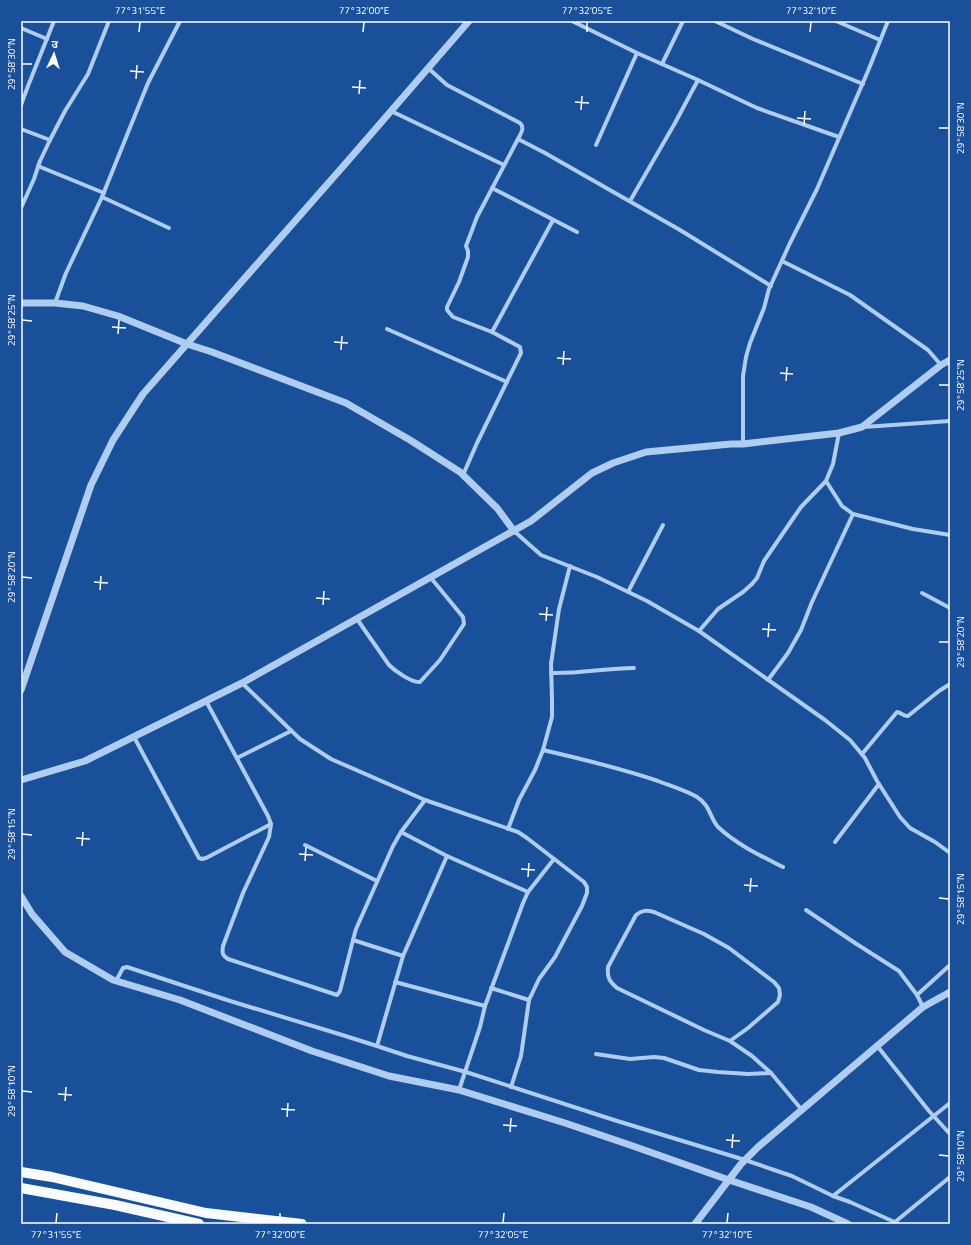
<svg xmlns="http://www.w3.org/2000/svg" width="971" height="1245" viewBox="0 0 971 1245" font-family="'Titillium Web','Noto Sans Devanagari',sans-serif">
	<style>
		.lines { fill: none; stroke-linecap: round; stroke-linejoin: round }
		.minor { stroke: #afccf1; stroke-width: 4 }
		.tertiary { stroke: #afccf1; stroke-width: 7 }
		.primary { stroke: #f8fbff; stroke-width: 10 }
		.ticks { fill: none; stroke: #fff; stroke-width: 1.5 }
		.neatline { fill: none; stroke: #fff; stroke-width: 1.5 }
		.ticks-label { font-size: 10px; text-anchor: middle; fill: #fff }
	</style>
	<rect width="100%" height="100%" fill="#1a5099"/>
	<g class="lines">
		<g class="minor">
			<path d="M 572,21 L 637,53 L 698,80 L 757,108 L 839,137"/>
			<path d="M 715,21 L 753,39 L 863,84"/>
			<path d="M 836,21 L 880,40"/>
			<path d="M 21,28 L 47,39"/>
			<path d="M 662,64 L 683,21"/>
			<path d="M 428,68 L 447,85 L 520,123 C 525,128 521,133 518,139 L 477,217 L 466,246 L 468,251 L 468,257 L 459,282 L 447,307 L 447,310 L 453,317 L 492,332 L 520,347 L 521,353 L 519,357 L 477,443 L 463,475"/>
			<path d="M 21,105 L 28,86 L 54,21"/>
			<path d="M 391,111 L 504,165"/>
			<path d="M 21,129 L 50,140"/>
			<path d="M 518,139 L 545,153 L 680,230 L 771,286"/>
			<path d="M 596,145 L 637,53"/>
			<path d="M 38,166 L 104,193"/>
			<path d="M 492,188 L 577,232"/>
			<path d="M 102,197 L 169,228"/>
			<path d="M 630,201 L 675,123 L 698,80"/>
			<path d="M 21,208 L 34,179 L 40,161 L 50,140 L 65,111 L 88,74 L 109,21"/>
			<path d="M 782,261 L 850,295 L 928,350 L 941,365"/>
			<path d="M 55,303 L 66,273 L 102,197 L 148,83 L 180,21"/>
			<path d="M 387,329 L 507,382"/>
			<path d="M 492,332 L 553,220"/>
			<path d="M 864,427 L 950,421"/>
			<path d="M 743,444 L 743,376 L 746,357 L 750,343 L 764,308 L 769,289 L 790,243 L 817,189 L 868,71 L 888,21"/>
			<path d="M 826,481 L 842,506 L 853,514 L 913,529 L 950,535"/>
			<path d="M 514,531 L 541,555 L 597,577 L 647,601 L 699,631 L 825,720 L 850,740 L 865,758 L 877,781 L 900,817 L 910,828 L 935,842 L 950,853"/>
			<path d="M 628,592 L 663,525"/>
			<path d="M 922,593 L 950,608"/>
			<path d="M 357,619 L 389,665 C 395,671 412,683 420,682 L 440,660 L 464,624 L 463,617 L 431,578"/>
			<path d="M 699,631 L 718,609 L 743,592 L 752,584 L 757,578 L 764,561 L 792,520 L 801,507 L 826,481 L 833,464 L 839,433"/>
			<path d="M 551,673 C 579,674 606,668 634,668"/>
			<path d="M 768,680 L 788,653 L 801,630 L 812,602 L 853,514"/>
			<path d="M 242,683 L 300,739 L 331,759 L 425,800 L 518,832 L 527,838 L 584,882 L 587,887 L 587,893 L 582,906 L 555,957 L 539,979 L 529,1000 L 491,988"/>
			<path d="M 206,701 L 268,816 L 271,824 L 269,837 L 243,893 L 223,946 C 222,953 222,955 228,959 L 337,995 L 340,991 L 353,940"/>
			<path d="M 134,737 L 199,858 L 202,859 L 206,858 L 271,824"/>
			<path d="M 543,750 C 582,759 620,768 658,781 C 671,786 685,790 697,797 C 710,805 710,818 718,827 C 736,844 761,856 783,867"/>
			<path d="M 862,754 L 897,712 C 901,712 903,717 908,716 L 939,691 L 950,684"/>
			<path d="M 237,758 L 291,731"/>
			<path d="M 508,829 L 519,800 L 535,770 L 543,750 L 552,717 L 552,699 L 551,664 L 559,609 L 570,566"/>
			<path d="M 401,832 L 447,856"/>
			<path d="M 835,842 L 879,784"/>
			<path d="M 305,845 L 377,881"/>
			<path d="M 528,892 L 447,856 L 403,956 L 377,1046 L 407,1056 L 466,1072 L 614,1120 L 745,1160 L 792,1176 L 833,1196 L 850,1202 L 899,1224"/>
			<path d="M 806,910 L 855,943 L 899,971 L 917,995"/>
			<path d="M 403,956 L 353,940 L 356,929 L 393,846 L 401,832 L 425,800"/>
			<path d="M 116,981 L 123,968 L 127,967 L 227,1000 L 339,1034 L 377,1046"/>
			<path d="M 395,982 L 485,1006"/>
			<path d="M 923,1007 L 917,995 L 950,965"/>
			<path d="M 730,1041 L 748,1028 L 778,1002 L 780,995 L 779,988 L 774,982 L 729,948 L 704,934 L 654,912 C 646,910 642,910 636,915 L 608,967 C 607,977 609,981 617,988 L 704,1030 L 730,1041 L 752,1056 L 771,1073 L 802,1110"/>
			<path d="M 878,1047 L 929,1111 L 950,1134"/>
			<path d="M 596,1054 L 630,1059 L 654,1057 L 664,1058 L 699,1070 L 718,1072 L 748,1074 L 771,1073"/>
			<path d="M 511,1087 L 521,1056 L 529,1000"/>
			<path d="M 459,1090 L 480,1027 L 485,1006 L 523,903 L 528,892 L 554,859"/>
			<path d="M 833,1196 L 950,1103"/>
			<path d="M 895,1222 L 950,1177"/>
		</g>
		<g class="tertiary">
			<path d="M 21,303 L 55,303 L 83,306 L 118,316 L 187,344 L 212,352 L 346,403 L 410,440 L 460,472 L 497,508 L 514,531"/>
			<path d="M 21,690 L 91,485 L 113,440 L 143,394 L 346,163 L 469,21"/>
			<path d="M 21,780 L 85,761 L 242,683 L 531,521 L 592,473 L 613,463 L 646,452 L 731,444 L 743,444 L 839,433 L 862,427 L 941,365 L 950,360"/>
			<path d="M 21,896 L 32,914 L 65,952 L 113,980 L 180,1000 L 312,1051 L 389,1076 L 459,1090 L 565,1123 L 630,1145 L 729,1180 L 811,1207 L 848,1224"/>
			<path d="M 695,1224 L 741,1164 L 758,1147 L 923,1007 L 950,992"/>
		</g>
		<g class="primary">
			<path d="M 21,1172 L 52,1177 L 206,1213 L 302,1224"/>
			<path d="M 21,1188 L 115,1205 L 199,1224"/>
		</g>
	</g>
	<path class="ticks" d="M 139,32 L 140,22M 363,32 L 364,22M 587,32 L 587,22M 810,32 L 811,22M 22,64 L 32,64M 130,71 L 144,72M 136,79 L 137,65M 352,87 L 366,88M 359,94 L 360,80M 575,102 L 589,103M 581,110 L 582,96M 797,118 L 811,119M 804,125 L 805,111M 939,128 L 949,128M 22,320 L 32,321M 112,327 L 126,328M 118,334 L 119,320M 334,342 L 348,343M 341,350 L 342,336M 557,358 L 571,359M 563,365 L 564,351M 780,373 L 793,374M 786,381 L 787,367M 939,385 L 949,385M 22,577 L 32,578M 94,582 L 108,583M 100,590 L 101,576M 316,598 L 330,599M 323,605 L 324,591M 539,614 L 553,615M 546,621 L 547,607M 762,629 L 776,630M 768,637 L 769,623M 939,642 L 949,642M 22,834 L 32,835M 76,838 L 90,839M 82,846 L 83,832M 299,854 L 313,855M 305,861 L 306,847M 521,869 L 535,870M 528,877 L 529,863M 744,885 L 758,886M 750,892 L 751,878M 939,898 L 949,899M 22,1091 L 32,1092M 58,1094 L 72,1095M 65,1101 L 66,1087M 281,1109 L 295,1110M 287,1117 L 288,1103M 503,1125 L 517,1126M 510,1132 L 511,1118M 726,1140 L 740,1141M 732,1148 L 733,1134M 939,1155 L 949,1156M 56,1223 L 57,1213M 280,1223 L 280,1213M 503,1223 L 504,1213M 727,1223 L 728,1213"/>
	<rect width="971" height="1245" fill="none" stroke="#1a5099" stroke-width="44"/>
	<g transform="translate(54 54) rotate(4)" stroke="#1a5099" stroke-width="3" paint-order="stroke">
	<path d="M0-3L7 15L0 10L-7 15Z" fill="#ffffff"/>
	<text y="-6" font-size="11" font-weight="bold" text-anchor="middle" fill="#ffffff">उ</text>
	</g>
	<rect x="22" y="22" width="927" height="1201" class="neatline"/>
	<g class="ticks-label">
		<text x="140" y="14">77°31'55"E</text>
		<text x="364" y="14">77°32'00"E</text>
		<text x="587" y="14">77°32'05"E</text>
		<text x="811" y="14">77°32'10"E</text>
		<text transform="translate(11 64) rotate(-90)" y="4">29°58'30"N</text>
		<text transform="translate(960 128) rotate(-90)" y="4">29°58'30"N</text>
		<text transform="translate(11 320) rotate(-90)" y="4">29°58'25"N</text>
		<text transform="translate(960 385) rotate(-90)" y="4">29°58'25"N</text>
		<text transform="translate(11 577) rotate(-90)" y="4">29°58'20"N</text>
		<text transform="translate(960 642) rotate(-90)" y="4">29°58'20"N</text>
		<text transform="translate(11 834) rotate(-90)" y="4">29°58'15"N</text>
		<text transform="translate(960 899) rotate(-90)" y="4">29°58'15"N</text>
		<text transform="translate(11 1091) rotate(-90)" y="4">29°58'10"N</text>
		<text transform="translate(960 1156) rotate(-90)" y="4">29°58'10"N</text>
		<text x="56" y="1238">77°31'55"E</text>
		<text x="280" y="1238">77°32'00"E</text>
		<text x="503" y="1238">77°32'05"E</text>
		<text x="727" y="1238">77°32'10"E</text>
	</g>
</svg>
